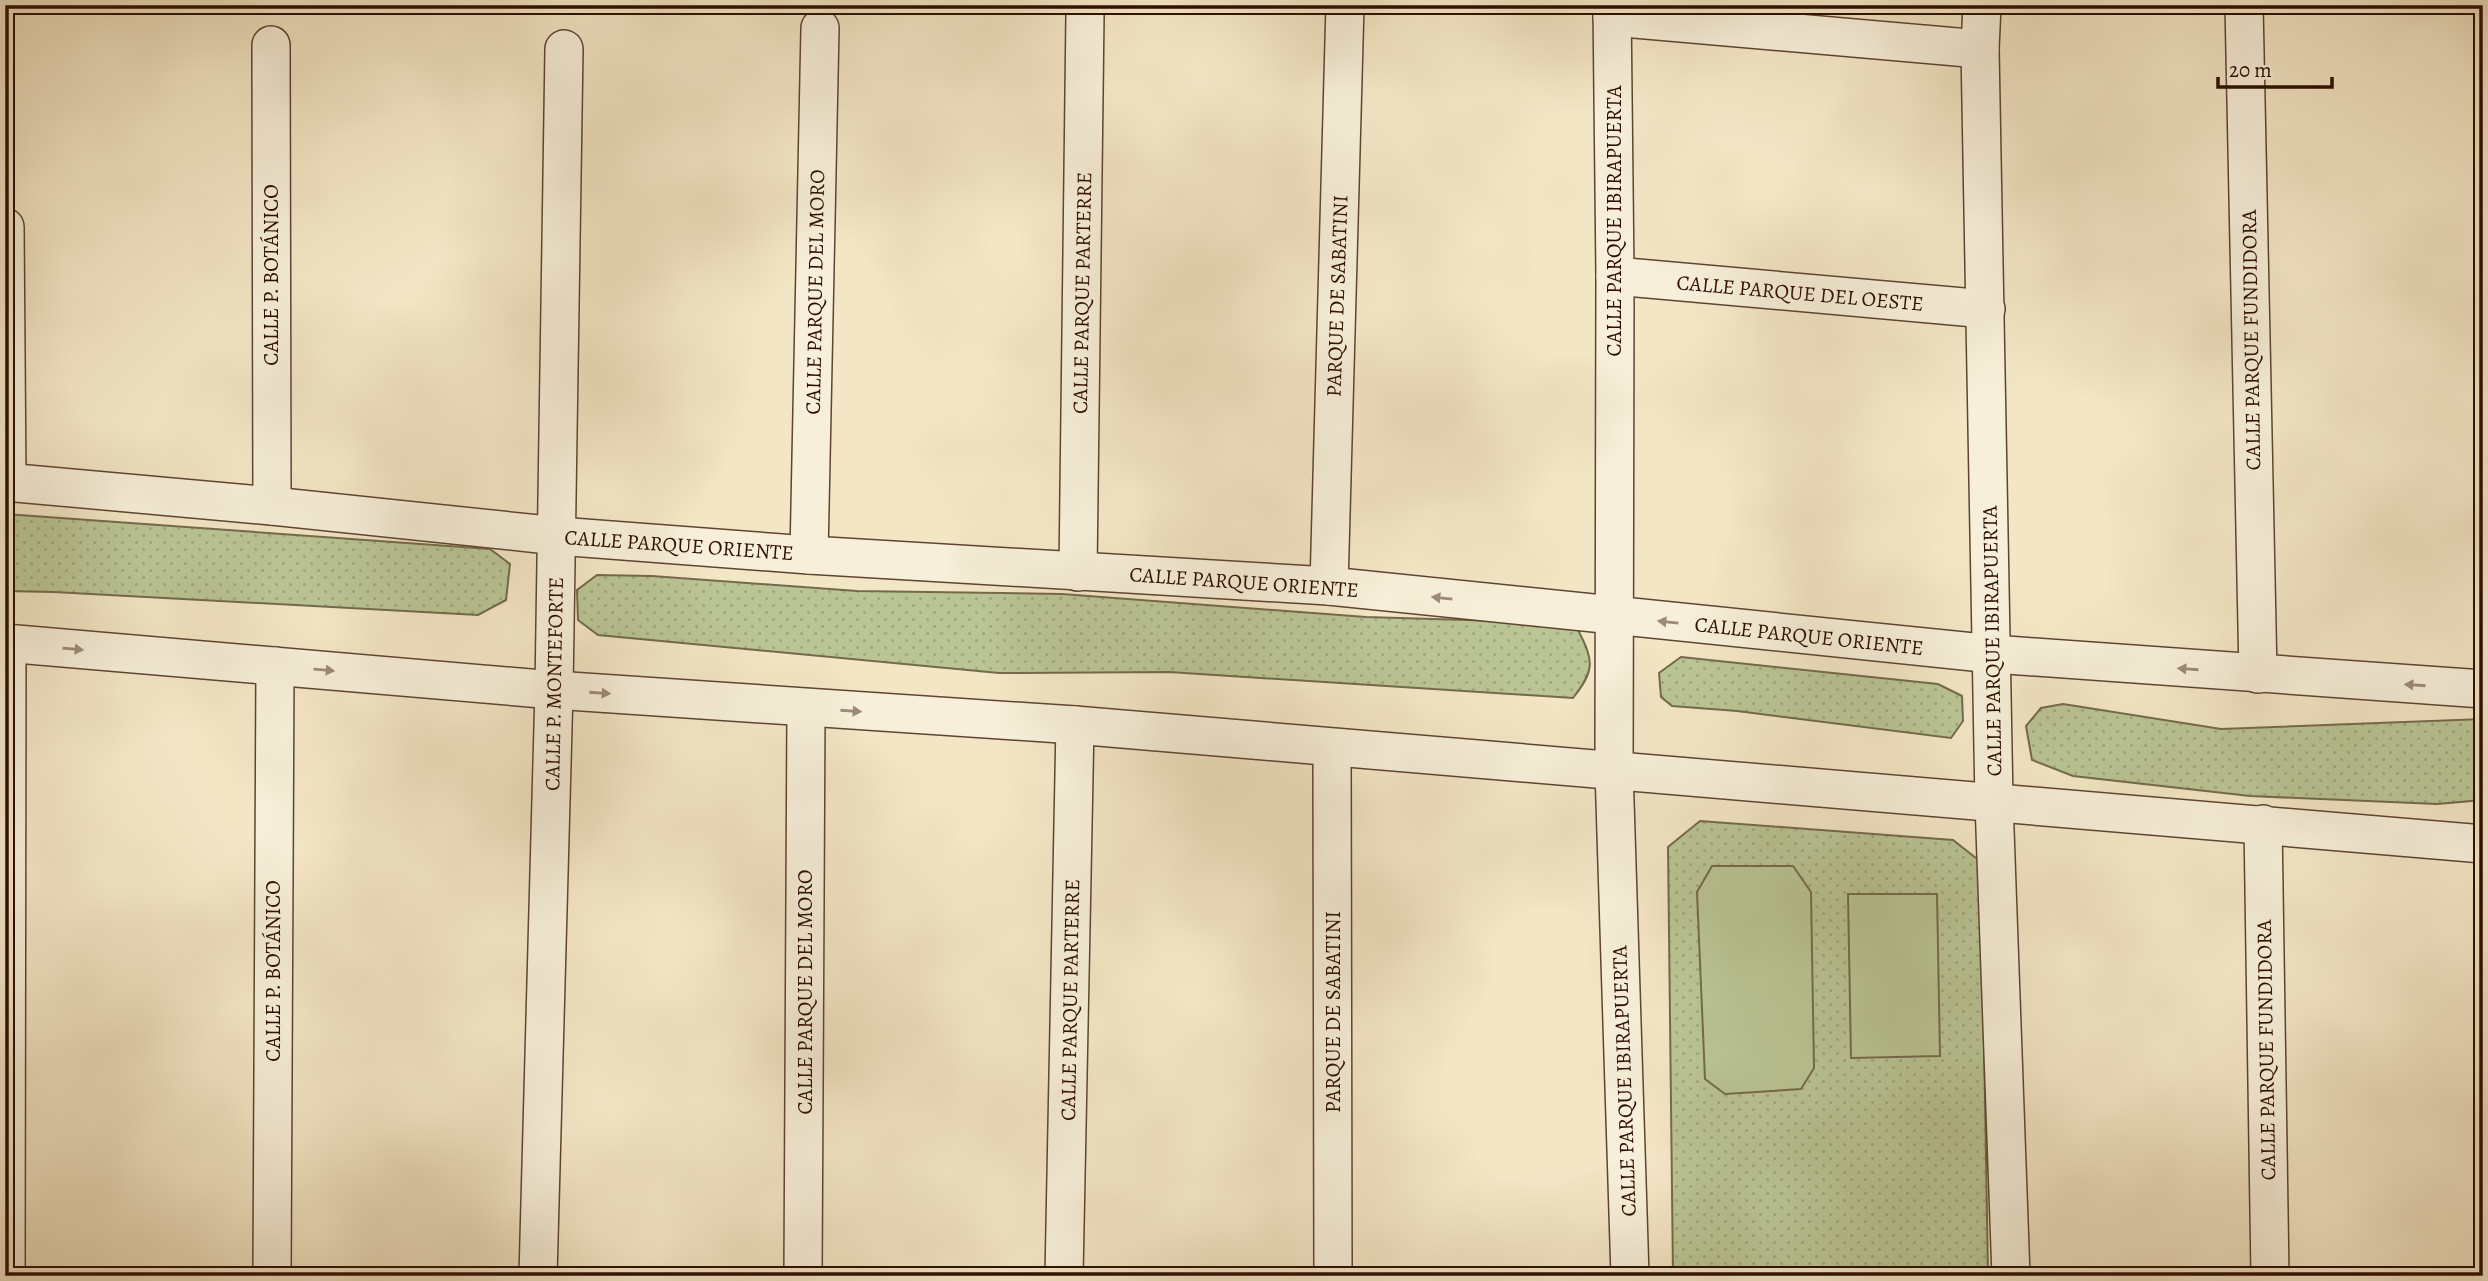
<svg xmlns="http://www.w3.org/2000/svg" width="2488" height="1281" viewBox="0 0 2488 1281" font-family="Alegreya,serif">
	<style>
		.grass { fill: url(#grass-dots); stroke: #746a4a; stroke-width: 2 }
		.garden { fill: #bac595; stroke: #746a4a; stroke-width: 2 }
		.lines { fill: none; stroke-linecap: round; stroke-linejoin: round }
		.minor-casing { stroke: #5e4431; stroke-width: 40 }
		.minor { stroke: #f7efd9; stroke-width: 37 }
		.oneway { fill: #9c8a77 }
		.labels { text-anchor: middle; stroke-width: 5; stroke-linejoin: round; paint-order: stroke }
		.street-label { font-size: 21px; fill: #2d0e00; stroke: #f7efd9 }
	</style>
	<defs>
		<pattern id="grass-dots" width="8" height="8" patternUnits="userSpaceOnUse" patternTransform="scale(1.75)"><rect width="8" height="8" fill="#bac595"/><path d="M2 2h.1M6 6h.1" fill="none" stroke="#a0a87f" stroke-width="1.8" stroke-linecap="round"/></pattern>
	</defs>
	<rect width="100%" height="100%" fill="#f3e6c5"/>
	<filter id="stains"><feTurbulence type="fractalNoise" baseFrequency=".00286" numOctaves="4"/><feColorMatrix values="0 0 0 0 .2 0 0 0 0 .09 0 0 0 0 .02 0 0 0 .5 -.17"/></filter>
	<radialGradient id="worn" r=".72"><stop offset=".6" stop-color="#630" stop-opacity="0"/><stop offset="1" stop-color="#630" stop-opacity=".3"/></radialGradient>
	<g class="grass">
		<path d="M 5,514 L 490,549 L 510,564 L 506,600 L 478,615 L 54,592 L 5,591 Z"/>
		<path d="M 597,575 L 652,576 L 857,591 L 1062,594 L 1366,617 L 1533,622 L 1578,630 C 1594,661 1595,670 1573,698 L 1169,672 L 999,673 L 598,635 L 578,620 L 577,590 Z"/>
		<path d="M 1681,657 L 1938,684 L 1962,696 L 1963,721 L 1951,738 L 1737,711 L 1672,706 L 1661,697 L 1659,673 Z"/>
		<path d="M 2063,704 L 2221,729 L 2483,719 L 2483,800 L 2437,804 L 2250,796 L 2073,776 L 2032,760 L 2026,726 L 2041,708 Z"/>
		<path d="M 1700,821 L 1953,840 L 1981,862 L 1988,1276 L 1673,1276 L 1668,847 Z"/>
	</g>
	<g class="garden">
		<path d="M 1712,866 L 1793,866 L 1811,892 L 1814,1068 L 1801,1089 L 1725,1094 L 1705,1079 L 1697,892 Z"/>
		<path d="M 1848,894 L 1937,894 L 1940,1056 L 1851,1058 Z"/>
	</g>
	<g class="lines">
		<defs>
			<g id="minor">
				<path d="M 1612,5 L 1615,276 L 1614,770 L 1630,1276"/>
				<path d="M 1982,5 L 1980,49 L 1994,802 L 2011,1276"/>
				<path d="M 2244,5 L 2258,674"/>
				<path d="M 1612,17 L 1980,49"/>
				<path d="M 271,45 L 272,506"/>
				<path d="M 5,227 L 7,482"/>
				<path d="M 1615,276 L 1986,309"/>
				<path d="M 5,482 L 272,506 L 558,536 L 809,555 L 1329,586 L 1993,654 L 2483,689"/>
				<path d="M 809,555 L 820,28"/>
				<path d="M 1078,572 L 1085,14"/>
				<path d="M 1329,586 L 1345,5"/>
				<path d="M 5,643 L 554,690 L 1075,725 L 2483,844"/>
				<path d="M 1332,748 L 1333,1276"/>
				<path d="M 2263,824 L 2270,1276"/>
				<path d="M 6,1276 L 7,643"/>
				<path d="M 272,1276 L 275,666"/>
				<path d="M 538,1276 L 554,690 L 564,49"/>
				<path d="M 803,1276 L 806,708"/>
				<path d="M 1064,1276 L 1075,725"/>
			</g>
		</defs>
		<use href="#minor" class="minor-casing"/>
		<use href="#minor" class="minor"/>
	</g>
	<defs><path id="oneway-solid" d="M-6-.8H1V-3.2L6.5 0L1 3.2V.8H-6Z" transform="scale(1.75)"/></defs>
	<g class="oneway">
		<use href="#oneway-solid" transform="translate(1442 598) rotate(-174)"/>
		<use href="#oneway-solid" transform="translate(1668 622) rotate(-174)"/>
		<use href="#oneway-solid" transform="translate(73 649) rotate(5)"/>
		<use href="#oneway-solid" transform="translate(2188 669) rotate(-176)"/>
		<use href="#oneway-solid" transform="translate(324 670) rotate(5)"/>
		<use href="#oneway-solid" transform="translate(2415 685) rotate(-176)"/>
		<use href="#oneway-solid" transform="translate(600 693) rotate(4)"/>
		<use href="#oneway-solid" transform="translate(851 711) rotate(4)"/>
	</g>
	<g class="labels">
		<g class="street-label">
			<text transform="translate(1614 221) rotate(-90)" y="7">CALLE PARQUE IBIRAPUERTA</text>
			<text transform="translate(271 275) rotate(-90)" y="7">CALLE P. BOTÁNICO</text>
			<text transform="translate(815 292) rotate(-89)" y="7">CALLE PARQUE DEL MORO</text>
			<text transform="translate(1082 293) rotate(-89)" y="7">CALLE PARQUE PARTERRE</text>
			<text transform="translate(1800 293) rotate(5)" y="7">CALLE PARQUE DEL OESTE</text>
			<text transform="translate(1337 296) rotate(-88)" y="7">PARQUE DE SABATINI</text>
			<text transform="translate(2251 340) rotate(-91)" y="7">CALLE PARQUE FUNDIDORA</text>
			<text transform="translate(679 545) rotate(4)" y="7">CALLE PARQUE ORIENTE</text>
			<text transform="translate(1244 582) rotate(4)" y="7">CALLE PARQUE ORIENTE</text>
			<text transform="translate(1809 636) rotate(6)" y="7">CALLE PARQUE ORIENTE</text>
			<text transform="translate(1992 641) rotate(-91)" y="7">CALLE PARQUE IBIRAPUERTA</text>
			<text transform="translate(554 684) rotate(-89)" y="7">CALLE P. MONTEFORTE</text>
			<text transform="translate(273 971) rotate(-90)" y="7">CALLE P. BOTÁNICO</text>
			<text transform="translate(805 992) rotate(-90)" y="7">CALLE PARQUE DEL MORO</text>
			<text transform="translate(1070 1000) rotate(-89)" y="7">CALLE PARQUE PARTERRE</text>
			<text transform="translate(1333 1012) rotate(-90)" y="7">PARQUE DE SABATINI</text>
			<text transform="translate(2266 1050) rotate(-91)" y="7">CALLE PARQUE FUNDIDORA</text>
			<text transform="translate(1624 1081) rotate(-92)" y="7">CALLE PARQUE IBIRAPUERTA</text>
		</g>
	</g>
	<rect width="2488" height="1281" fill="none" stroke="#f3e6c5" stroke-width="28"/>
	<rect x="7" y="7" width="2474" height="1267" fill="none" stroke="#2d0e00" stroke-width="3.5"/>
	<rect x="14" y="14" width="2460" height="1253" fill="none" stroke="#2d0e00" stroke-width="2"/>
	<path d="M2218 77v10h114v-10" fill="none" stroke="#2d0e00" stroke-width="3.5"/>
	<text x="2229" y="77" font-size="21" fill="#2d0e00" stroke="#f7efd9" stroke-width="5" paint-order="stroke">20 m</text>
	<rect width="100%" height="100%" filter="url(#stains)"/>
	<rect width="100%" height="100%" fill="url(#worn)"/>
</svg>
